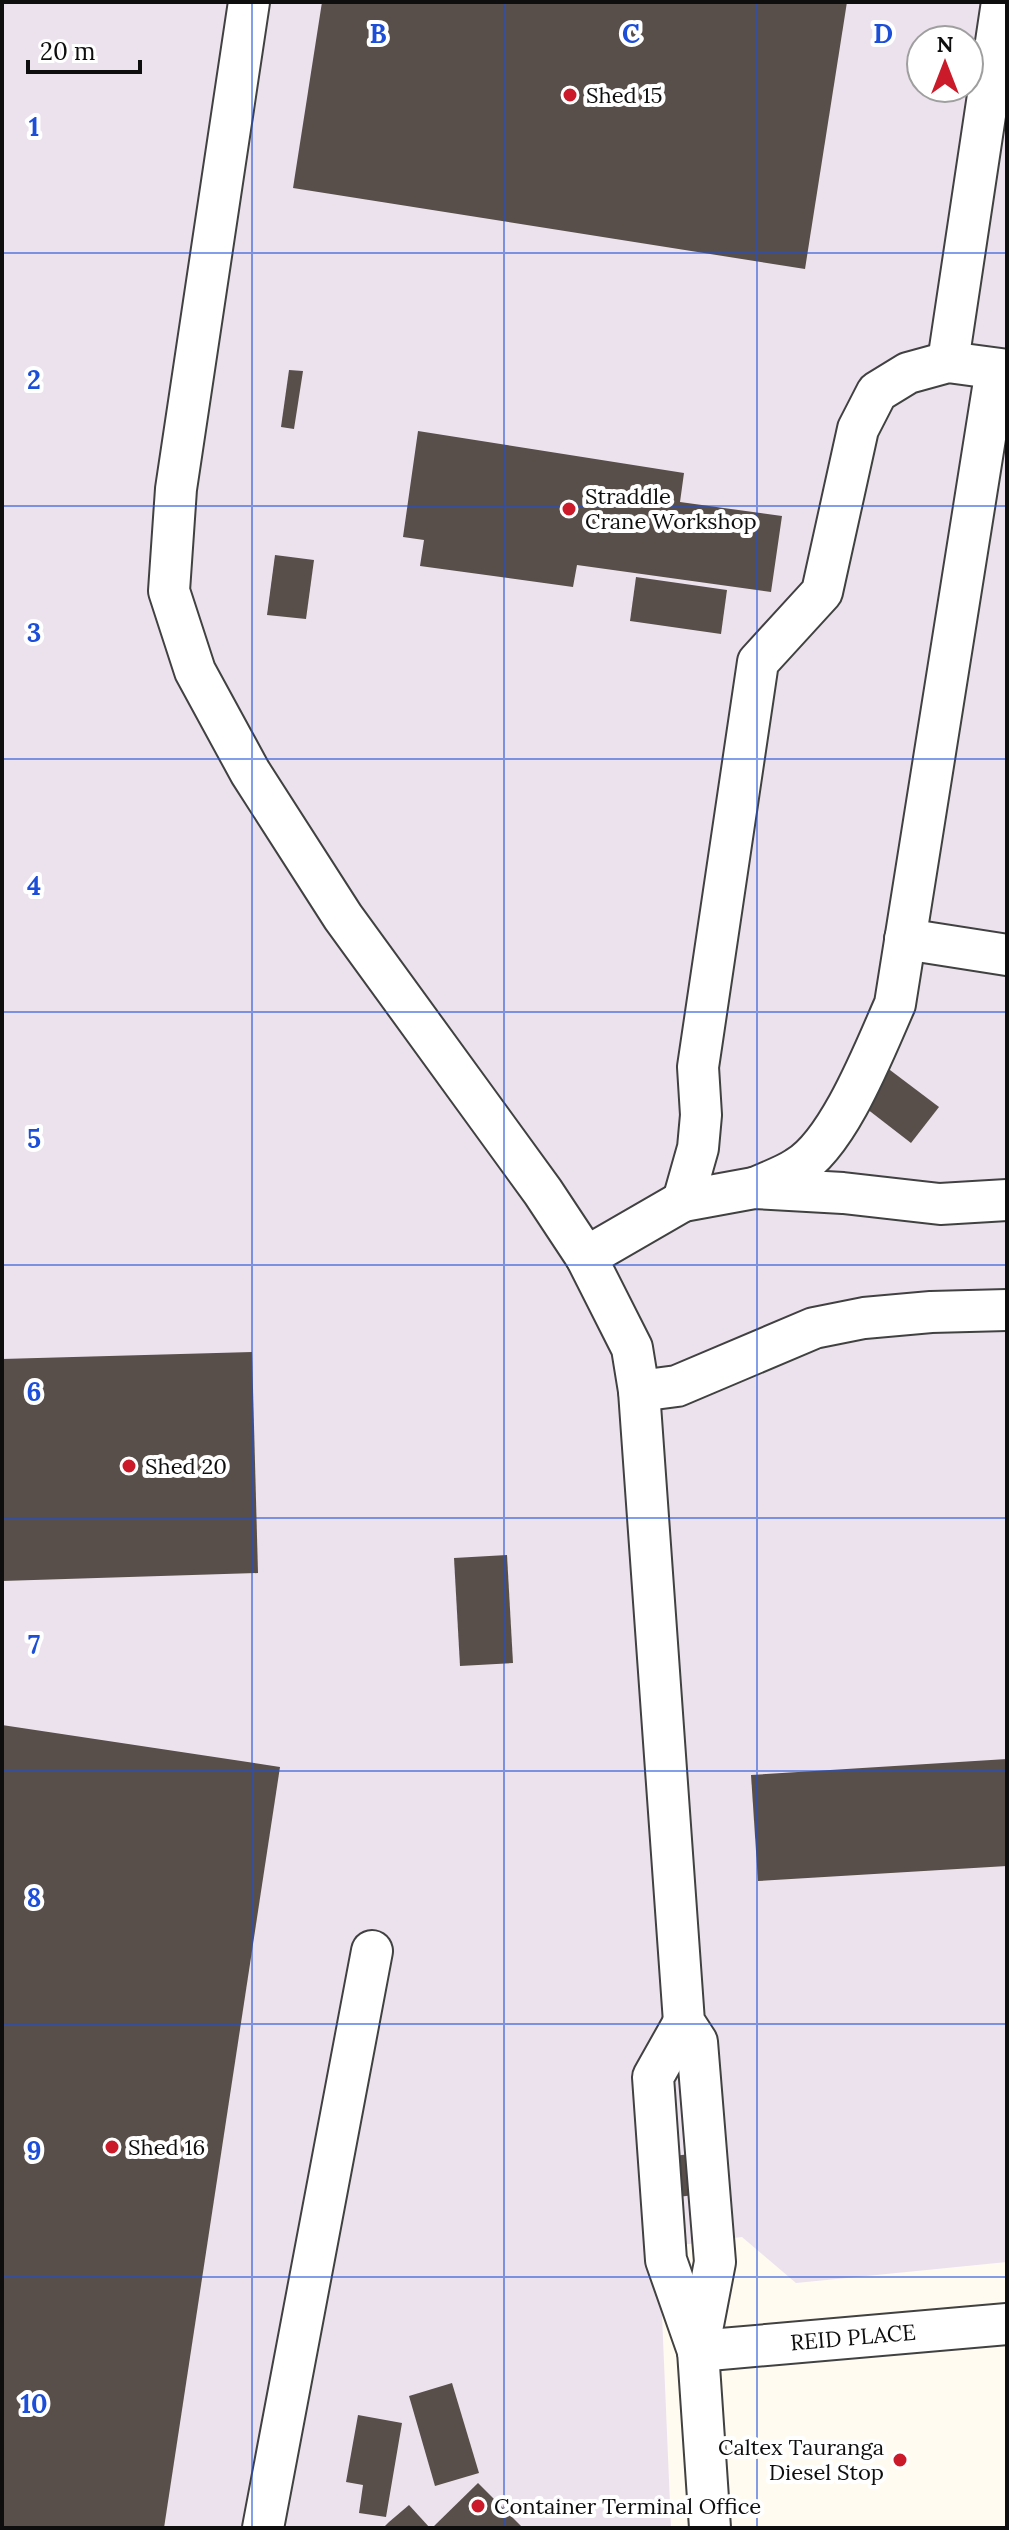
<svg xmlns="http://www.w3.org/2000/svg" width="1009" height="2530" viewBox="0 0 1009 2530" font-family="Lora,serif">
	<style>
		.industrial { fill: #ece2ee; fill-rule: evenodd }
		.building { fill: #584f4a }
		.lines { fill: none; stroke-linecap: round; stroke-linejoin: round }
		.minor-casing { stroke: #414141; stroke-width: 44 }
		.minor { stroke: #fff; stroke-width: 40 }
		.grid { fill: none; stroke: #1d4ed8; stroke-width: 2; stroke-opacity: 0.55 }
		.poi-dot { fill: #cb1a29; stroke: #fff; stroke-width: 3 }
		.labels { text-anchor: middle; stroke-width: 8; stroke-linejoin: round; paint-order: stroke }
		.poi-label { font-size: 22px; fill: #0e0e0e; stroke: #fff; text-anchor: start }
		.street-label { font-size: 22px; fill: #0e0e0e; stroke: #fff }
		.grid-label { font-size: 26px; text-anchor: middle; font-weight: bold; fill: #1d4ed8; stroke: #fff; stroke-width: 8; stroke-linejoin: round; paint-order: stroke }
	</style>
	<rect width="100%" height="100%" fill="#fffbf0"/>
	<path class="industrial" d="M 2,2 L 1007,2 L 1007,2262 L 796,2283 L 742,2237 L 644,2250 L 662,2315 L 671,2528 L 2,2528 ZM 921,40 L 969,40 L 969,88 L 921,88 Z"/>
	<g class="building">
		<path d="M 322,2 L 847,2 L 805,269 L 293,188 Z"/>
		<path d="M 289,370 L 303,371 L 294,429 L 281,427 Z"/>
		<path d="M 418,431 L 684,473 L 680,502 L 782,516 L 771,592 L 577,565 L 573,587 L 420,566 L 424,540 L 403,537 Z"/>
		<path d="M 275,555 L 314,560 L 306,619 L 267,615 Z"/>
		<path d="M 636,577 L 727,590 L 721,634 L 630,621 Z"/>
		<path d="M 886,1067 L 939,1107 L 911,1143 L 858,1102 Z"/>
		<path d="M 252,1352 L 258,1573 L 2,1581 L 2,1359 Z"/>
		<path d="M 507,1555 L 513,1663 L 460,1666 L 454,1558 Z"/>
		<path d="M 2,1725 L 280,1767 L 164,2528 L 2,2528 Z"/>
		<path d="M 1007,1759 L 1007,1866 L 758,1881 L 751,1775 Z"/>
		<path d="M 690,2154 L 694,2195 L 670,2198 L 666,2157 Z"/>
		<path d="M 452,2383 L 479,2473 L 435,2486 L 409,2396 Z"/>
		<path d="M 358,2415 L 402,2423 L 386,2517 L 359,2513 L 363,2485 L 346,2482 Z"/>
		<path d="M 478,2483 L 523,2528 L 432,2528 Z"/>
		<path d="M 409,2505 L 430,2528 L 383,2528 L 389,2522 Z"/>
	</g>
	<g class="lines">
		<defs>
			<g id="minor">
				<path d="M 249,2 L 176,489 L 169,591 L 195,671 L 250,772 L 343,917 L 543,1192 L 586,1257 L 632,1348 L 639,1391 L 684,2022 L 697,2042 L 715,2262 L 698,2351 L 710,2528"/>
				<path d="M 948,362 L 1002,2"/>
				<path d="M 1007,370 L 948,362 L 908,373 L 877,392 L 858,429 L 822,592 L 758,662 L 698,1067 L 701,1115 L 698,1148 L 683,1201 L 754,1188 L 843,1193 L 940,1204 L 1007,1200"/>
				<path d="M 905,939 L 1007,955"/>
				<path d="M 757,1187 C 770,1181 785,1176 797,1168 C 839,1143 875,1049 895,1004 L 996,369"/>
				<path d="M 586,1257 L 683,1201"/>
				<path d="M 639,1391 L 677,1386 L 814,1328 L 864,1318 L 931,1312 L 1007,1310"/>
				<path d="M 684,2022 L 653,2077 L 666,2260 L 698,2351"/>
				<path d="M 698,2351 L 1007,2324"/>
				<path d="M 263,2528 L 372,1951"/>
			</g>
		</defs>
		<use href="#minor" class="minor-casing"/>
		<use href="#minor" class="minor"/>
	</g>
	<path class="grid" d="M 252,2 L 252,2528M 504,2 L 504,2528M 757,2 L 757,2528M 2,253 L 1007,253M 2,506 L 1007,506M 2,759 L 1007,759M 2,1012 L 1007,1012M 2,1265 L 1007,1265M 2,1518 L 1007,1518M 2,1771 L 1007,1771M 2,2024 L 1007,2024M 2,2277 L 1007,2277"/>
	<g class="poi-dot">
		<circle cx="570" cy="95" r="8"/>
		<circle cx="569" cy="509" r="8"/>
		<circle cx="129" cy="1466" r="8"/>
		<circle cx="112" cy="2147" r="8"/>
		<circle cx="900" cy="2460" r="8"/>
		<circle cx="478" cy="2506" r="8"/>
	</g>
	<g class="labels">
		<g class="poi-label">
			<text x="586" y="103">Shed 15</text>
			<text x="585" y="504">Straddle<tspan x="585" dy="25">Crane Workshop</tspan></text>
			<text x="145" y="1474">Shed 20</text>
			<text x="128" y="2155">Shed 16</text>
			<text x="884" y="2455" text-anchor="end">Caltex Tauranga<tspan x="884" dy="25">Diesel Stop</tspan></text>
			<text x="494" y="2514">Container Terminal Office</text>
		</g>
		<g class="street-label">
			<text transform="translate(853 2337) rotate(-5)" y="8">REID PLACE</text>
		</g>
	</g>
	<g class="grid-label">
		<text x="378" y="43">B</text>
		<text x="631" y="43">C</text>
		<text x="883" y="43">D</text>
		<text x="34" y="136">1</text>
		<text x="34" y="389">2</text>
		<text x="34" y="642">3</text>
		<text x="34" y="895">4</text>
		<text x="34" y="1148">5</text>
		<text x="34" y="1401">6</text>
		<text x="34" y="1654">7</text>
		<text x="34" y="1907">8</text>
		<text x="34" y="2160">9</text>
		<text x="34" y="2413">10</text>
	</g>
	<rect width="1009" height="2530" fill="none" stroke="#0e0e0e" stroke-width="8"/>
	<g transform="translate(945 64)"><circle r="38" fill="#ffffff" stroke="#9f9f9f" stroke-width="2"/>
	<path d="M0-6L14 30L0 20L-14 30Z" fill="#cb1a29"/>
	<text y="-12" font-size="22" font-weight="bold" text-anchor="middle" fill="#0e0e0e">N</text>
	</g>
	<path d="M28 60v12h112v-12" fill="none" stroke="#0e0e0e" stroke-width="4"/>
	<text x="40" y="60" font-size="24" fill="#0e0e0e" stroke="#ffffff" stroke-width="6" paint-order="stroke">20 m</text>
</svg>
